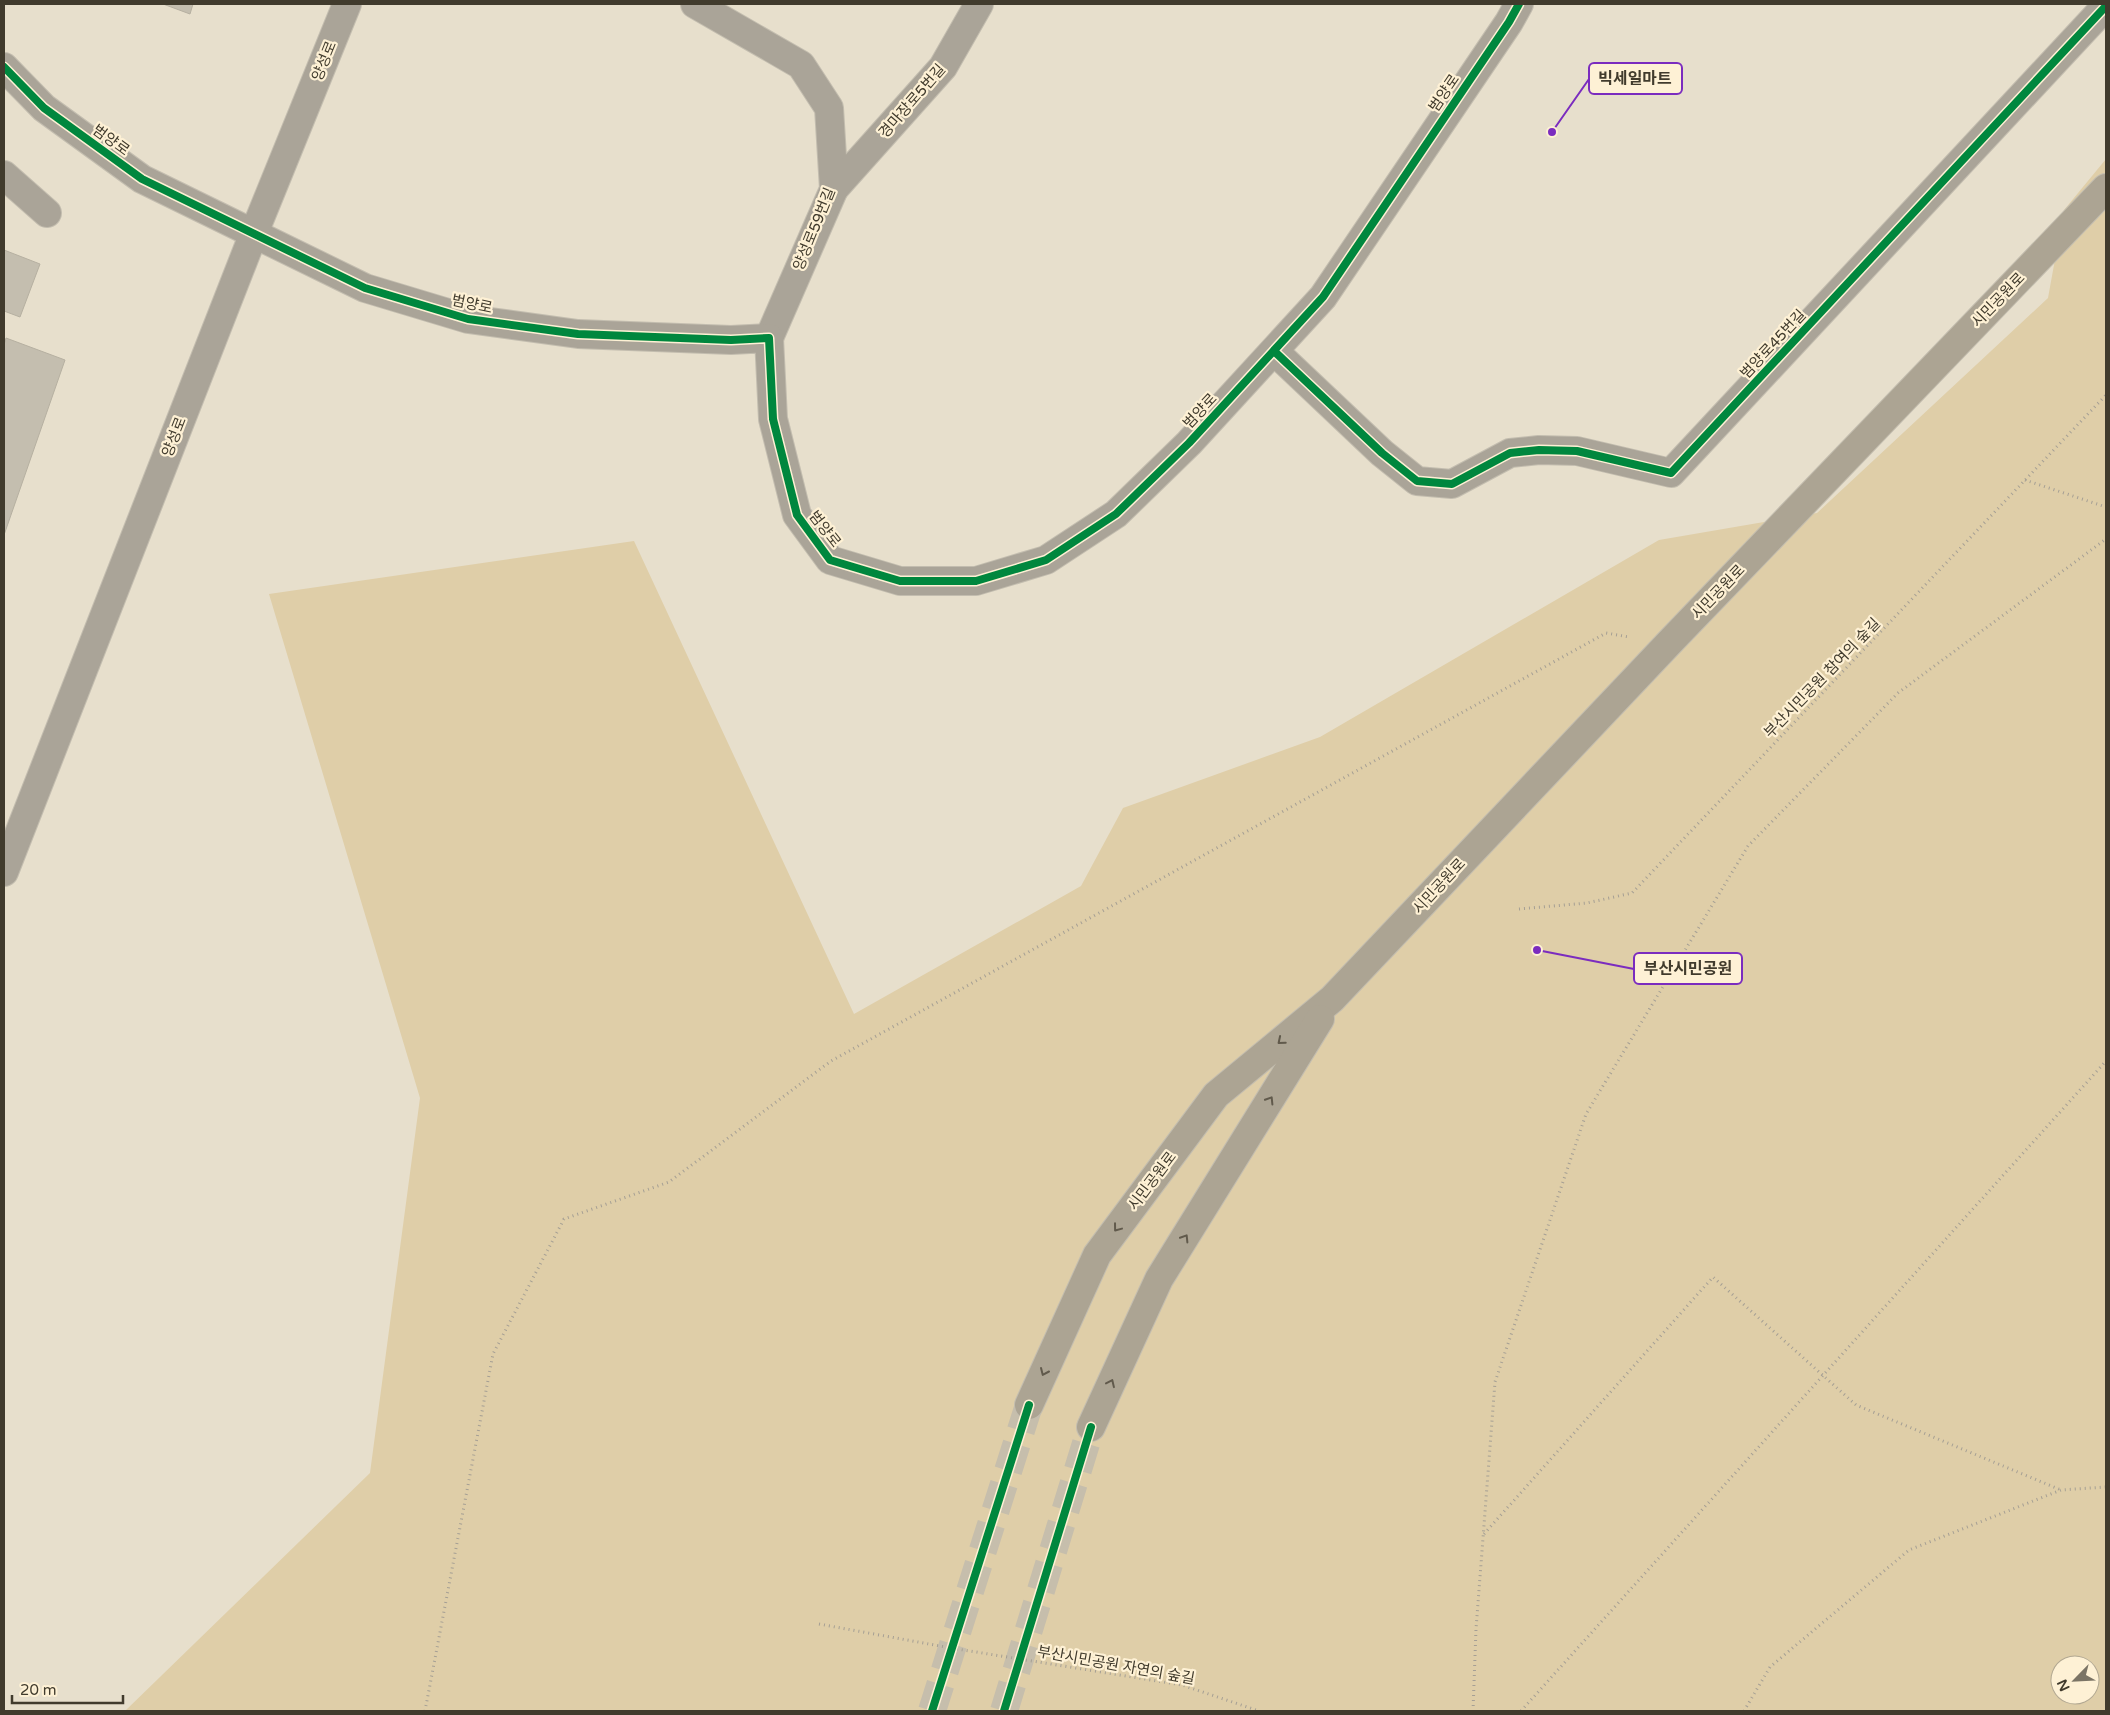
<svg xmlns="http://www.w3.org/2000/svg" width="2110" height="1715" viewBox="0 0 2110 1715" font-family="'Varela Round','Noto Sans KR',sans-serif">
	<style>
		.green { fill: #dfcea8; fill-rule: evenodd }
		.building { fill: #c4beaf; stroke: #b6b0a1 }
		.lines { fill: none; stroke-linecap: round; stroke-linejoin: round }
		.major-tunnel { stroke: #c6beac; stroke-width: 28; stroke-dasharray: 28 14; stroke-linecap: butt }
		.minor-casing { stroke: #c3bdaf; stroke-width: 30 }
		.major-casing { stroke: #c3bdaf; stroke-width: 30 }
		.path { stroke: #a59f94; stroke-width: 3; stroke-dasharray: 1 4; stroke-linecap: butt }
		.minor { stroke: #aaa498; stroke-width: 28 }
		.major { stroke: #aca493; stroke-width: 28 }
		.cycleway-casing { stroke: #fef1d5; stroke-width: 11 }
		.cycleway { stroke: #00873e; stroke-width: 8 }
		.oneway { stroke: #615a4c }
		.labels { text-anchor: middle; stroke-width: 4.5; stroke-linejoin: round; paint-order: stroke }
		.street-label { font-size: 15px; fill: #413b2d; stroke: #fef1d5 }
		.leader { fill: none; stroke: #7b2cbf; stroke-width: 2 }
		.callout-dot { fill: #7b2cbf; stroke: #fef1d5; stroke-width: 2 }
		.callout { fill: #fef1d5; stroke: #7b2cbf; stroke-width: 2 }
		.callout-label { font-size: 16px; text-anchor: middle; font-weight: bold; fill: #413b2d }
	</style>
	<rect width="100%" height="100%" fill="#e7dfcc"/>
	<path class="green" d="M 2106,159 L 2106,1711 L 125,1711 L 370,1473 L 420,1098 L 269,594 L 634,541 L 854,1014 L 1081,886 L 1123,808 L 1320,737 L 1659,540 L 1817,513 L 2048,298 L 2064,210 ZM 2060,1665 L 2090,1665 L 2090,1695 L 2060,1695 Z"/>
	<g class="building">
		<path d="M 163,4 L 193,4 L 190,14 Z"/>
		<path d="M 4,250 L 40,264 L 20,317 L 4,311 Z"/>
		<path d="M 6,338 L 65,360 L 4,535 L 4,345 Z"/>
	</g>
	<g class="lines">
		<g class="major-tunnel">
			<path d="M 932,1711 L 1029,1405"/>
			<path d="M 1004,1711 L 1091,1427"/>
		</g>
		<defs>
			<g id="minor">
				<path d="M 695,4 L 801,65 L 829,108 L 834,189 L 769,338"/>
				<path d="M 4,67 L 44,108 L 142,179 L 365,288 L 468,319 L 578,334 L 731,340 L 769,338 L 773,419 L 797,515 L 830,560 L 900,581 L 976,581 L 1046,560 L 1116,514 L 1189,443 L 1323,297 L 1509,22 L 1519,4"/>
				<path d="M 4,175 L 47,213"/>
				<path d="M 834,189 L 943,67 L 979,4"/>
				<path d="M 1274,351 L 1382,453 L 1417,481 L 1452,484 L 1510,453 L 1539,450 L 1577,451 L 1671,473 L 2106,6"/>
				<path d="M 4,872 L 254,233 L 347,4"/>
			</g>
			<g id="major">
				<path d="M 1029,1405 L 1097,1255 L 1216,1095 L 1332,999 L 1669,643 L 2106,188"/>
				<path d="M 1091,1427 L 1159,1279 L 1320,1019"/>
			</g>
		</defs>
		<use href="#minor" class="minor-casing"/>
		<use href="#major" class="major-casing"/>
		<g class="path">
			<path d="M 2025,480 L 2106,507"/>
			<path d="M 1519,909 L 1587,903 L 1632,893 L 2106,395"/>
			<path d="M 1484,1534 L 1713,1277 L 1856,1405 L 2061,1490"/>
			<path d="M 819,1624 L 951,1648 L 1182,1685 L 1259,1711"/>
			<path d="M 425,1711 L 493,1354 L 564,1219 L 669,1182 L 831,1061 L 1606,633 L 1629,637"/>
			<path d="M 1473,1711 L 1476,1629 L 1495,1382 L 1586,1114 L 1748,846 L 1898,693 L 2106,539"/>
			<path d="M 1521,1711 L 2106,1061"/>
			<path d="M 1744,1711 L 1770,1667 L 1909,1550 L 2061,1490 L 2106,1487"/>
		</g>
		<use href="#minor" class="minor"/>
		<use href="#major" class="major"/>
		<defs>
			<g id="cycleway">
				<path d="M 4,67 L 44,108 L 142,179 L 365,288 L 468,319 L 578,334 L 731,340 L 769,338 L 773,419 L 797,515 L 830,560 L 900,581 L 976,581 L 1046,560 L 1116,514 L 1189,443 L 1323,297 L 1509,22 L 1519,4"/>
				<path d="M 1274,351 L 1382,453 L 1417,481 L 1452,484 L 1510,453 L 1539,450 L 1577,451 L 1671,473 L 2106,6"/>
				<path d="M 932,1711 L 1029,1405"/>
				<path d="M 1004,1711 L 1091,1427"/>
			</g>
		</defs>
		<use href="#cycleway" class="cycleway-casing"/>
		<use href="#cycleway" class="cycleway"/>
	</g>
	<defs><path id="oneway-chevron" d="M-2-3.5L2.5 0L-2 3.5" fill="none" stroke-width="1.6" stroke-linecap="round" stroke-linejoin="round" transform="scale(1.25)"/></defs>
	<g class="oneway">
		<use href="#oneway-chevron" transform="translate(1281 1041) rotate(140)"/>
		<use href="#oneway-chevron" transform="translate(1270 1100) rotate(-58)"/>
		<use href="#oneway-chevron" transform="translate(1117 1228) rotate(127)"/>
		<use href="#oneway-chevron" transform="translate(1185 1238) rotate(-58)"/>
		<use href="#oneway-chevron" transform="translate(1044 1372) rotate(114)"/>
		<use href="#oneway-chevron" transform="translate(1111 1383) rotate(-65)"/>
	</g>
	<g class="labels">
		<g class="street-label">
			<text transform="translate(324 61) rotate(-68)" y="5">양성로</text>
			<text transform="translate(1444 93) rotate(-56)" y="5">범양로</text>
			<text transform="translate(912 101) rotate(-49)" y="5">경마장로5번길</text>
			<text transform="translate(111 140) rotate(36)" y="5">범양로</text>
			<text transform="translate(814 229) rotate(-68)" y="5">양성로59번길</text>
			<text transform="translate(1998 300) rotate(-46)" y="5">시민공원로</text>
			<text transform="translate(472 304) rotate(12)" y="5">범양로</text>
			<text transform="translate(1773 344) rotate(-47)" y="5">범양로45번길</text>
			<text transform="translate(1200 411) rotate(-47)" y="5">범양로</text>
			<text transform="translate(174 437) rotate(-69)" y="5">양성로</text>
			<text transform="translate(825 529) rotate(52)" y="5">범양로</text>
			<text transform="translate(1718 592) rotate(-46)" y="5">시민공원로</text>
			<text transform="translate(1822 678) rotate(-46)" y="5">부산시민공원 참여의 숲길</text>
			<text transform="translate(1439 886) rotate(-47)" y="5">시민공원로</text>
			<text transform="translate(1152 1181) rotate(-53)" y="5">시민공원로</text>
			<text transform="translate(1116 1665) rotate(10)" y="5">부산시민공원 자연의 숲길</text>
		</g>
	</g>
	<path class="leader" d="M1552 132L1589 79M1537 950L1634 969"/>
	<g class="callout-dot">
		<circle cx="1552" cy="132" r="5"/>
		<circle cx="1537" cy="950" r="5"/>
	</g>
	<g class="callout">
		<rect x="1589" y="63" width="93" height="31" rx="5"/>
		<rect x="1634" y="953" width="108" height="31" rx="5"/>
	</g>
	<g class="callout-label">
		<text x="1635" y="84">빅세일마트</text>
		<text x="1688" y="974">부산시민공원</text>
	</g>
	<rect width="2110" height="1715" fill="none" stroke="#413b2d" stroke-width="10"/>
	<g transform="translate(2075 1680) rotate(246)"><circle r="24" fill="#fef1d5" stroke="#b2a892"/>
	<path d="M0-4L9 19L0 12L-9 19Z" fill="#7b7465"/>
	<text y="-8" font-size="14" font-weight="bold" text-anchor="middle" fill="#413b2d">N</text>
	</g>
	<path d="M12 1695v8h111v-8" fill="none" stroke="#413b2d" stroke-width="2.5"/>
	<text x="20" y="1695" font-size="15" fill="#413b2d" stroke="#fef1d5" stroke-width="4" paint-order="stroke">20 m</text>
</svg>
